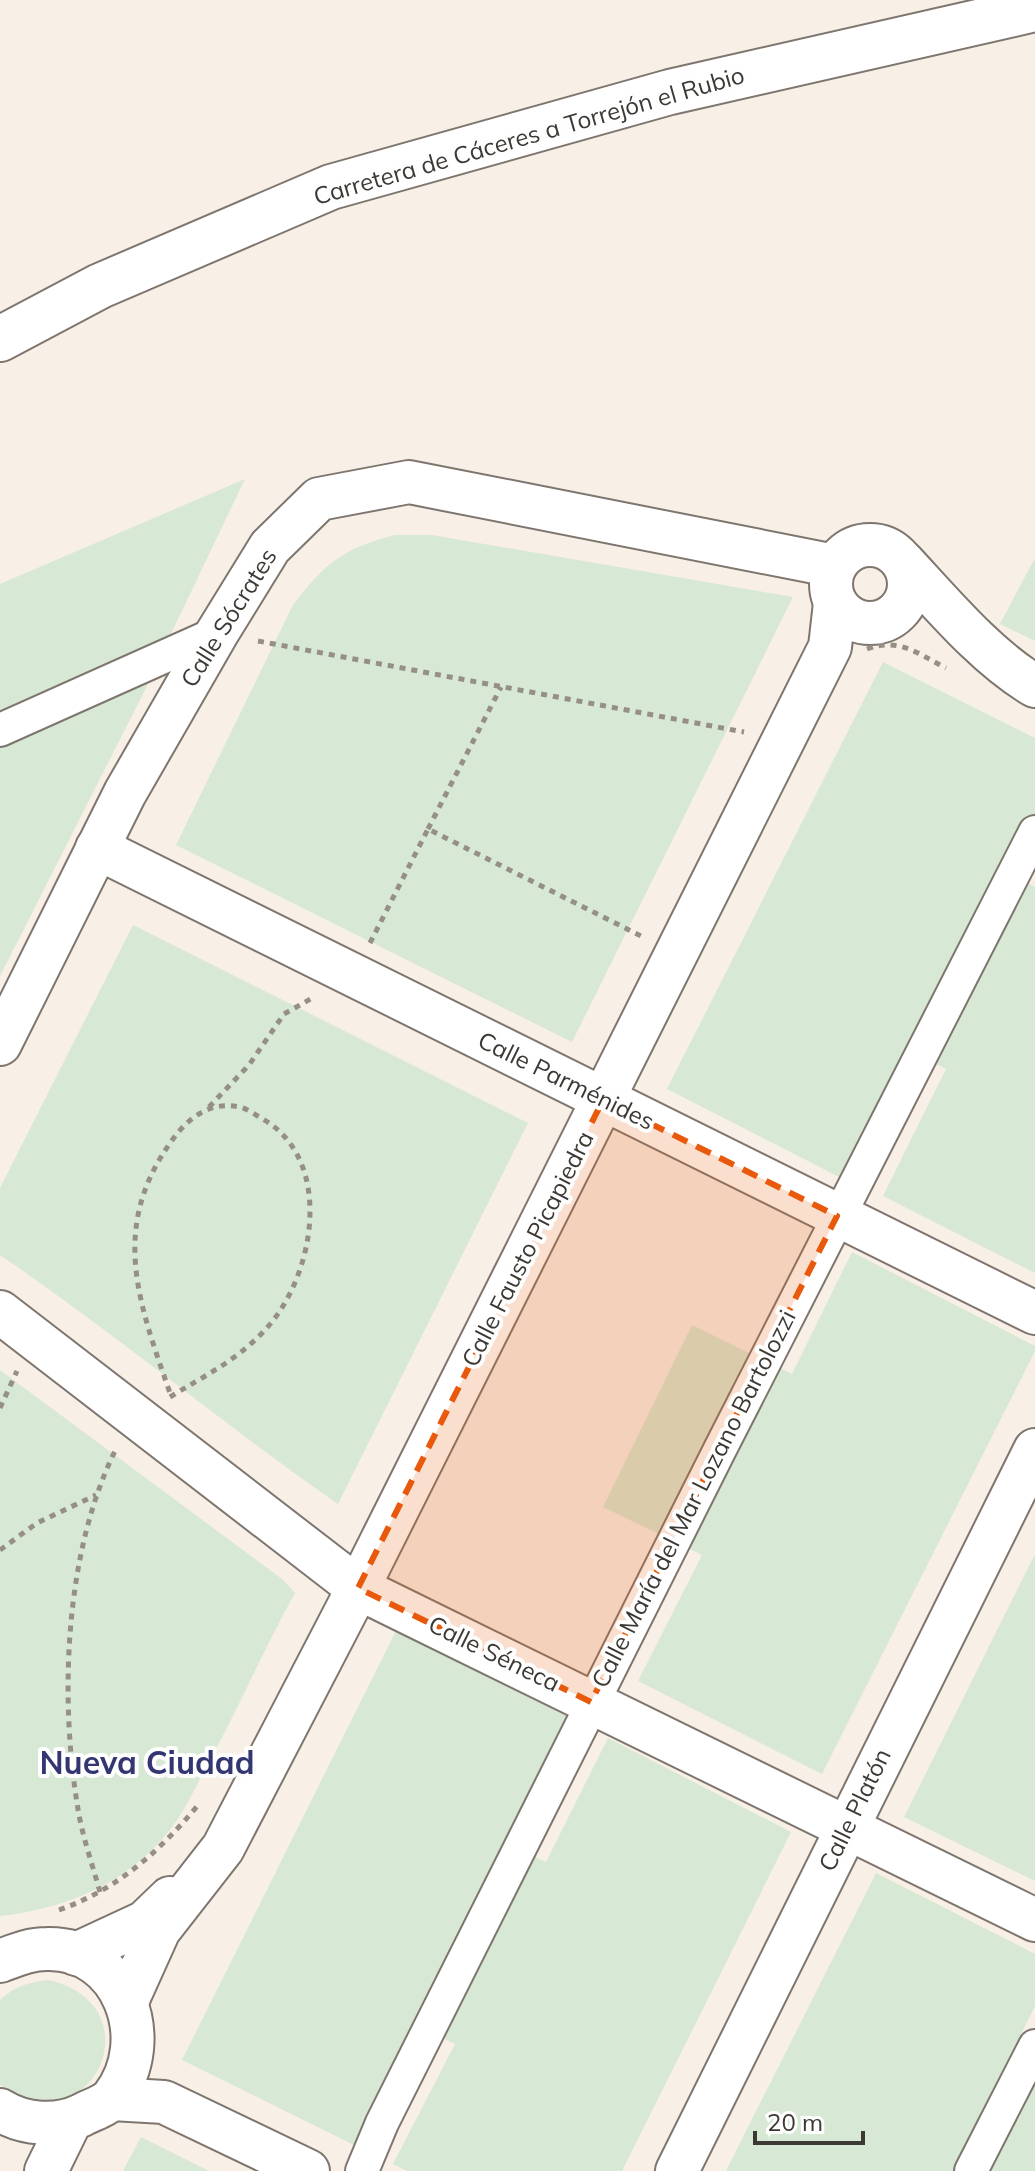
<svg xmlns="http://www.w3.org/2000/svg" width="1035" height="2171" viewBox="0 0 1035 2171" font-family="Mulish,sans-serif">
	<style>
		.green { fill: #d7e8d4 }
		.lines { fill: none; stroke-linecap: round; stroke-linejoin: round }
		.pedestrian-casing { stroke: #7e766e; stroke-width: 36 }
		.minor-casing { stroke: #7e766e; stroke-width: 46 }
		.tertiary-casing { stroke: #7e766e; stroke-width: 48 }
		.path { stroke: #958f88; stroke-width: 5; stroke-dasharray: 6 6; stroke-linecap: butt }
		.pedestrian { stroke: #fff; stroke-width: 32 }
		.minor { stroke: #fff; stroke-width: 42 }
		.tertiary { stroke: #fff; stroke-width: 44 }
		.marked { fill: #e8590c; fill-opacity: 0.2; stroke: #e8590c; stroke-width: 6; stroke-dasharray: 16 10; stroke-linejoin: round }
		.labels { text-anchor: middle; stroke-width: 8; stroke-linejoin: round; paint-order: stroke }
		.street-label { font-size: 24px; fill: #3c3935; stroke: #fefefe }
		.district-label { font-size: 32px; font-weight: bold; fill: #343672; stroke: #fefefe }
	</style>
	<rect width="100%" height="100%" fill="#f8efe6"/>
	<g class="green">
		<path d="M 245,479 L 166,644 L 0,717 L 0,584 Z"/>
		<path d="M 395,535 L 432,535 L 793,597 L 572,1042 L 176,845 L 293,605 C 326,562 342,549 395,535 Z"/>
		<path d="M 1035,558 L 1035,641 L 1000,624 Z"/>
		<path d="M 883,662 L 1035,738 L 1035,815 L 1006,872 L 1035,887 L 1035,1273 L 883,1196 L 946,1069 L 915,1054 L 849,1182 L 667,1089 Z"/>
		<path d="M 151,678 L 0,976 L 0,744 Z"/>
		<path d="M 133,925 L 528,1123 L 338,1504 C 223,1424 116,1334 0,1255 L 0,1188 Z"/>
		<path d="M 852,1252 L 1035,1346 L 1035,1351 L 822,1774 L 638,1681 L 702,1555 L 603,1507 L 692,1325 L 792,1374 Z"/>
		<path d="M 0,1370 L 282,1579 L 295,1593 C 263,1650 238,1710 206,1767 C 195,1789 184,1812 169,1831 C 128,1883 65,1909 0,1916 Z"/>
		<path d="M 1035,1554 L 1035,1881 L 904,1817 Z"/>
		<path d="M 396,1631 L 578,1722 L 516,1848 L 546,1862 L 608,1738 L 791,1832 L 622,2171 L 407,2171 L 393,2164 L 455,2044 L 424,2029 L 364,2150 L 182,2060 Z"/>
		<path d="M 876,1873 L 1035,1954 L 1035,2006 L 953,2171 L 726,2171 Z"/>
		<path d="M 49,1980 C 157,2006 92,2150 0,2085 L 0,2000 C 15,1986 29,1982 49,1980 Z"/>
		<path d="M 1035,2085 L 1035,2171 L 991,2171 Z"/>
		<path d="M 141,2137 L 209,2171 L 123,2171 Z"/>
	</g>
	<g class="lines">
		<defs>
			<g id="pedestrian">
				<path d="M 0,730 L 217,633"/>
				<path d="M 362,2171 L 382,2123 C 596,1691 815,1261 1035,832"/>
				<path d="M 971,2171 L 1035,2046"/>
			</g>
			<g id="minor">
				<circle cx="870" cy="584" r="39"/>
				<path d="M 903,562 C 942,604 986,657 1035,686"/>
				<path d="M 97,848 L 1035,1313"/>
				<path d="M 0,1044 L 125,793 L 217,633 L 270,547 L 319,499 L 409,482 L 835,566"/>
				<path d="M 0,1312 L 358,1588 L 1035,1920"/>
				<path d="M 76,1954 L 145,1922 L 170,1898"/>
				<path d="M 0,1961 C 16,1955 29,1949 47,1949 C 123,1947 157,2040 113,2097 C 107,2105 91,2110 82,2115 C 57,2127 24,2125 0,2110"/>
				<path d="M 127,2001 L 159,1930 L 223,1848 L 358,1588 L 830,647 L 835,603"/>
				<path d="M 112,2099 L 164,2102 L 308,2171"/>
				<path d="M 46,2171 L 71,2120"/>
				<path d="M 677,2171 L 1035,1450"/>
			</g>
			<path id="tertiary" d="M 0,339 L 100,286 L 331,187 L 670,92 L 1035,9"/>
		</defs>
		<use href="#pedestrian" class="pedestrian-casing"/>
		<use href="#minor" class="minor-casing"/>
		<use href="#tertiary" class="tertiary-casing"/>
		<g class="path">
			<path d="M 258,641 L 744,732"/>
			<path d="M 867,649 C 899,637 918,654 946,668"/>
			<path d="M 428,829 L 501,687"/>
			<path d="M 370,943 L 428,829 L 641,936"/>
			<path d="M 209,1107 L 249,1065 L 284,1014 L 314,997"/>
			<path d="M 170,1397 C 204,1376 236,1361 264,1331 C 315,1278 336,1159 261,1118 C 254,1114 246,1108 239,1107 C 211,1101 189,1117 173,1139 C 109,1226 138,1301 170,1393"/>
			<path d="M 0,1408 L 17,1371"/>
			<path d="M 0,1550 L 37,1523 L 96,1495"/>
			<path d="M 100,1892 C 93,1867 84,1841 79,1815 C 59,1702 64,1555 115,1451"/>
			<path d="M 59,1910 C 118,1889 160,1851 199,1804"/>
		</g>
		<use href="#pedestrian" class="pedestrian"/>
		<use href="#minor" class="minor"/>
		<use href="#tertiary" class="tertiary"/>
	</g>
	<path class="marked" d="M 603,1100 L 837,1216 L 591,1702 L 358,1588 Z"/>
	<g class="labels">
		<g class="street-label">
			<text transform="translate(529 136) rotate(-16)" y="8">Carretera de Cáceres a Torrejón el Rubio</text>
			<text transform="translate(229 618) rotate(-58)" y="8">Calle Sócrates</text>
			<text transform="translate(566 1081) rotate(26)" y="8">Calle Parménides</text>
			<text transform="translate(528 1249) rotate(-63)" y="8">Calle Fausto Picapiedra</text>
			<text transform="translate(694 1499) rotate(-63)" y="8">Calle María del Mar Lozano Bartolozzi</text>
			<text transform="translate(494 1654) rotate(26)" y="8">Calle Séneca</text>
			<text transform="translate(855 1810) rotate(-64)" y="8">Calle Platón</text>
		</g>
		<g class="district-label">
			<text x="147" y="1774">Nueva Ciudad</text>
		</g>
	</g>
	<path d="M755 2131v12h108v-12" fill="none" stroke="#3c3935" stroke-width="4"/>
	<text x="767" y="2131" font-size="24" fill="#3c3935" stroke="#fefefe" stroke-width="6" paint-order="stroke">20 m</text>
</svg>
